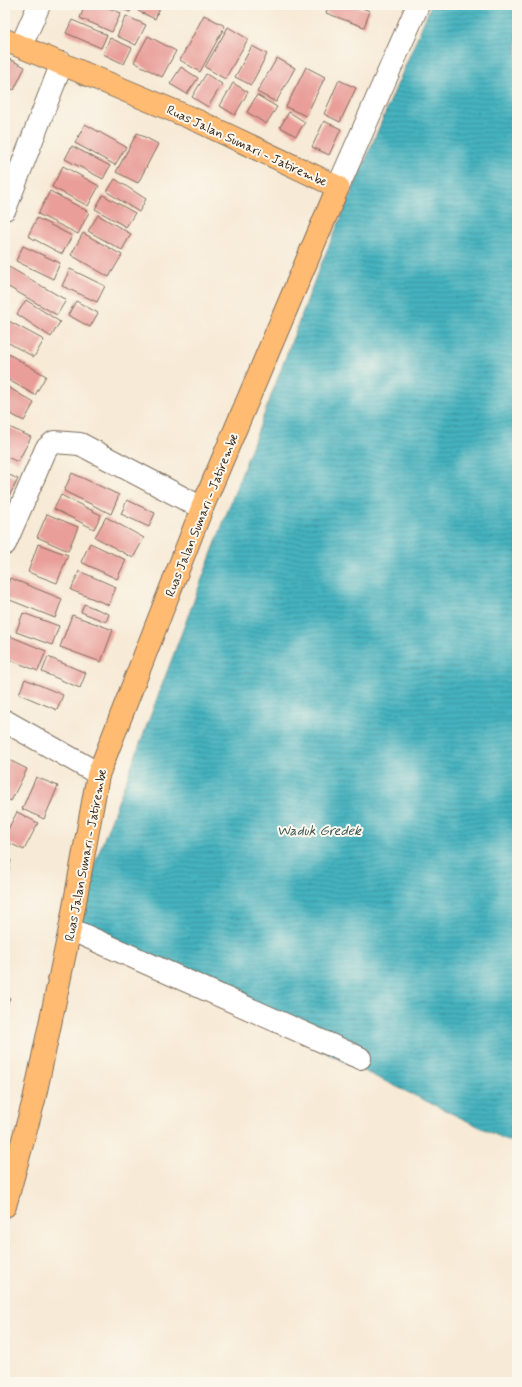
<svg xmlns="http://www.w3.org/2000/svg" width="522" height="1387" viewBox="0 0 522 1387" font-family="Mynerve,sans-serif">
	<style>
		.water { fill: url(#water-rules); stroke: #406e6e }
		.building { fill: #e99e99 }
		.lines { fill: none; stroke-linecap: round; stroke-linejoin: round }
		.minor-casing { stroke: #7d6d5e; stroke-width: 24 }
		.major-casing { stroke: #7d6d5e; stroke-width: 24 }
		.minor { stroke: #fff; stroke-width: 22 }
		.major { stroke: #ffbb71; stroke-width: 22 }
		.labels { text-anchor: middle; stroke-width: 4; stroke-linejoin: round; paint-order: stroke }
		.street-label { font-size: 13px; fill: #3b2a1e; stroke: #fbf7ec }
		.water-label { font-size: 14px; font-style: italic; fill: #3e5a56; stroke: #fbf7ec }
	</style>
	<defs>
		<pattern id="water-rules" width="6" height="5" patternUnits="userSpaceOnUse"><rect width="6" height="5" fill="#44b3bf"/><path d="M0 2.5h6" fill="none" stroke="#3a929b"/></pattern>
	</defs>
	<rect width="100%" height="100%" fill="#fbf7ec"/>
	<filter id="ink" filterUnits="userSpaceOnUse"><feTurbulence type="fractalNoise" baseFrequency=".025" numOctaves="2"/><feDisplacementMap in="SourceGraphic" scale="8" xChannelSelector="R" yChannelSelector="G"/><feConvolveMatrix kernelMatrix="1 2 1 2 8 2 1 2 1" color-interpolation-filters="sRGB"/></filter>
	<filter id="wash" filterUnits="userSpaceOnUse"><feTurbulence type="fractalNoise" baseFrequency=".012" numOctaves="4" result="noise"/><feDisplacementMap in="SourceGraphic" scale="16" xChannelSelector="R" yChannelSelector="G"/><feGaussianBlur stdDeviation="0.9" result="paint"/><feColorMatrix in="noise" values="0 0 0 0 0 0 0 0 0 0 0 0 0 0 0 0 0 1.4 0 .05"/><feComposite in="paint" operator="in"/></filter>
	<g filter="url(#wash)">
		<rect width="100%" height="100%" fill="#f7ead6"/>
		<path class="water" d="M 431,5 L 517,5 L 517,1145 L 70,929 L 317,274 Z"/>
		<g id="blocks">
			<g class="building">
				<path d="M 85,5 L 101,5 L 121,13 L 112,32 L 80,18 Z"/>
				<path d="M 112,5 L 133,5 L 130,12 Z"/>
				<path d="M 140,5 L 158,5 L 161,6 L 155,19 L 138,11 Z"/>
				<path d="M 329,5 L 353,5 L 370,11 L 364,27 L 326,13 Z"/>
				<path d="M 204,15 L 225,26 L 200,72 L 180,60 Z"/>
				<path d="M 126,16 L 146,25 L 136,45 L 117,36 Z"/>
				<path d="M 72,20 L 107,35 L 101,48 L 66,33 Z"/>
				<path d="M 228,27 L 248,39 L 225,79 L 205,67 Z"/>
				<path d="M 148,36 L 176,51 L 162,77 L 134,62 Z"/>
				<path d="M 110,38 L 132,48 L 124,64 L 103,54 Z"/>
				<path d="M 252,46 L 267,54 L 251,85 L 235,77 Z"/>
				<path d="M 5,57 L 25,67 L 14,90 L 5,85 Z"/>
				<path d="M 277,58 L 295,68 L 276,102 L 257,92 Z"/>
				<path d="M 181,67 L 198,78 L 187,94 L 170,84 Z"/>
				<path d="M 306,67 L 325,77 L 306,116 L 286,107 Z"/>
				<path d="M 206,74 L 222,84 L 208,107 L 192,97 Z"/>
				<path d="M 339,80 L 356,88 L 340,122 L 324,114 Z"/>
				<path d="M 233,83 L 248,92 L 235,115 L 220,106 Z"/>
				<path d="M 5,91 L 10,93 L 5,104 Z"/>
				<path d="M 257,95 L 277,107 L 266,124 L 247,112 Z"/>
				<path d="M 289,112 L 305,122 L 296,136 L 280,127 Z"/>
				<path d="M 324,121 L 341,129 L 329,155 L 312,147 Z"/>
				<path d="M 85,124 L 126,147 L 115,165 L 75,143 Z"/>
				<path d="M 137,133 L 158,144 L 138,183 L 116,172 Z"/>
				<path d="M 72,146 L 110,166 L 103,179 L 65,159 Z"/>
				<path d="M 63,166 L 99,186 L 88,206 L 52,187 Z"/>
				<path d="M 115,179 L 146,199 L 139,212 L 107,192 Z"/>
				<path d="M 50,191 L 89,212 L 78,234 L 38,214 Z"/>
				<path d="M 103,195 L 135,213 L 126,227 L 95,209 Z"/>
				<path d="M 98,215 L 131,234 L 122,250 L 88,231 Z"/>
				<path d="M 37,218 L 72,236 L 62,254 L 28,236 Z"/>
				<path d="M 83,233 L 122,255 L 109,277 L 71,255 Z"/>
				<path d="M 23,246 L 60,263 L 53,279 L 16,261 Z"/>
				<path d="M 9,267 L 66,300 L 57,315 L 5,285 L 5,275 Z"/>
				<path d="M 70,269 L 105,286 L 97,302 L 62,286 Z"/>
				<path d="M 26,300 L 60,322 L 51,337 L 17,314 Z"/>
				<path d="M 76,301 L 98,313 L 90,327 L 68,315 Z"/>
				<path d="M 5,319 L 44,340 L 34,357 L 5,341 Z"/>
				<path d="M 5,352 L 46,376 L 35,395 L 5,378 Z"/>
				<path d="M 5,385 L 34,403 L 24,421 L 5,411 Z"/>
				<path d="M 5,425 L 31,437 L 18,462 L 5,456 Z"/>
				<path d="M 5,473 L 18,479 L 5,504 Z"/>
				<path d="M 72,473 L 119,495 L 111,514 L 64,491 Z"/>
				<path d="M 61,495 L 101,515 L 94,529 L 54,509 Z"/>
				<path d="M 127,500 L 155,513 L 149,527 L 121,514 Z"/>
				<path d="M 47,514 L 78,527 L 68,551 L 37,537 Z"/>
				<path d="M 106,517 L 144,538 L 133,558 L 95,537 Z"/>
				<path d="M 90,543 L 126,560 L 117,579 L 81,562 Z"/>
				<path d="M 38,544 L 68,555 L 57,583 L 28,572 Z"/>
				<path d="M 79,571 L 116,587 L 109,605 L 71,590 Z"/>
				<path d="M 10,578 L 62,599 L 55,618 L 5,598 L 5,591 Z"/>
				<path d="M 84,604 L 109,614 L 106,622 L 81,612 Z"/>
				<path d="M 23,613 L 59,626 L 52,645 L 16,632 Z"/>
				<path d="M 72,615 L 113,630 L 101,662 L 60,647 Z"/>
				<path d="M 5,634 L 46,651 L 38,671 L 5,658 Z"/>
				<path d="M 48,657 L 86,673 L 80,688 L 42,672 Z"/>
				<path d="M 25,679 L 63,695 L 57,710 L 19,694 Z"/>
				<path d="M 9,760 L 27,769 L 11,801 L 5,798 L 5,769 Z"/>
				<path d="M 36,777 L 58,786 L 44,819 L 22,809 Z"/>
				<path d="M 17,812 L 38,823 L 24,850 L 5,841 L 5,835 Z"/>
				<path d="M 5,858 L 11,860 L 8,874 L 5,873 Z"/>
				<path d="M 5,996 L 10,998 L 5,1010 Z"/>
			</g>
		</g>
	</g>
	<g filter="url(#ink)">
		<use href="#blocks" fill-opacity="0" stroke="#7d6d5e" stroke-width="1"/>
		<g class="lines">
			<defs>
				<g id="minor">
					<path d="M 21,46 L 39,5"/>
					<path d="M 338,187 L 418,5"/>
					<path d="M 5,209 L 62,63"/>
					<path d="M 5,544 L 46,449 L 54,442 L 80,444 L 202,508"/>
					<path d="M 5,721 L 90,769 L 98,775"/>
					<path d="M 70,929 L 360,1058"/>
				</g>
				<path id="major" d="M 5,40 L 198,121 L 338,187 L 202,508 L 98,775 L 70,929 L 34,1100 L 5,1206"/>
			</defs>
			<use href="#minor" class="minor-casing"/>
			<use href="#major" class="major-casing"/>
			<use href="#minor" class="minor"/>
			<use href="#major" class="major"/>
		</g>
	</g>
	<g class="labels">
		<g class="street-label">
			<text transform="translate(247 145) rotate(25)" y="5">Ruas Jalan Sumari - Jatirembe</text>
			<text transform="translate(201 515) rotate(-68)" y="5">Ruas Jalan Sumari - Jatirembe</text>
			<text transform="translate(85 855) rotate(-79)" y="5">Ruas Jalan Sumari - Jatirembe</text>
		</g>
		<g class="water-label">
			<text x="319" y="835">Waduk Gredek</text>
		</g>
	</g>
	<rect width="522" height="1387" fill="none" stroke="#fbf7ec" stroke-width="20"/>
</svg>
